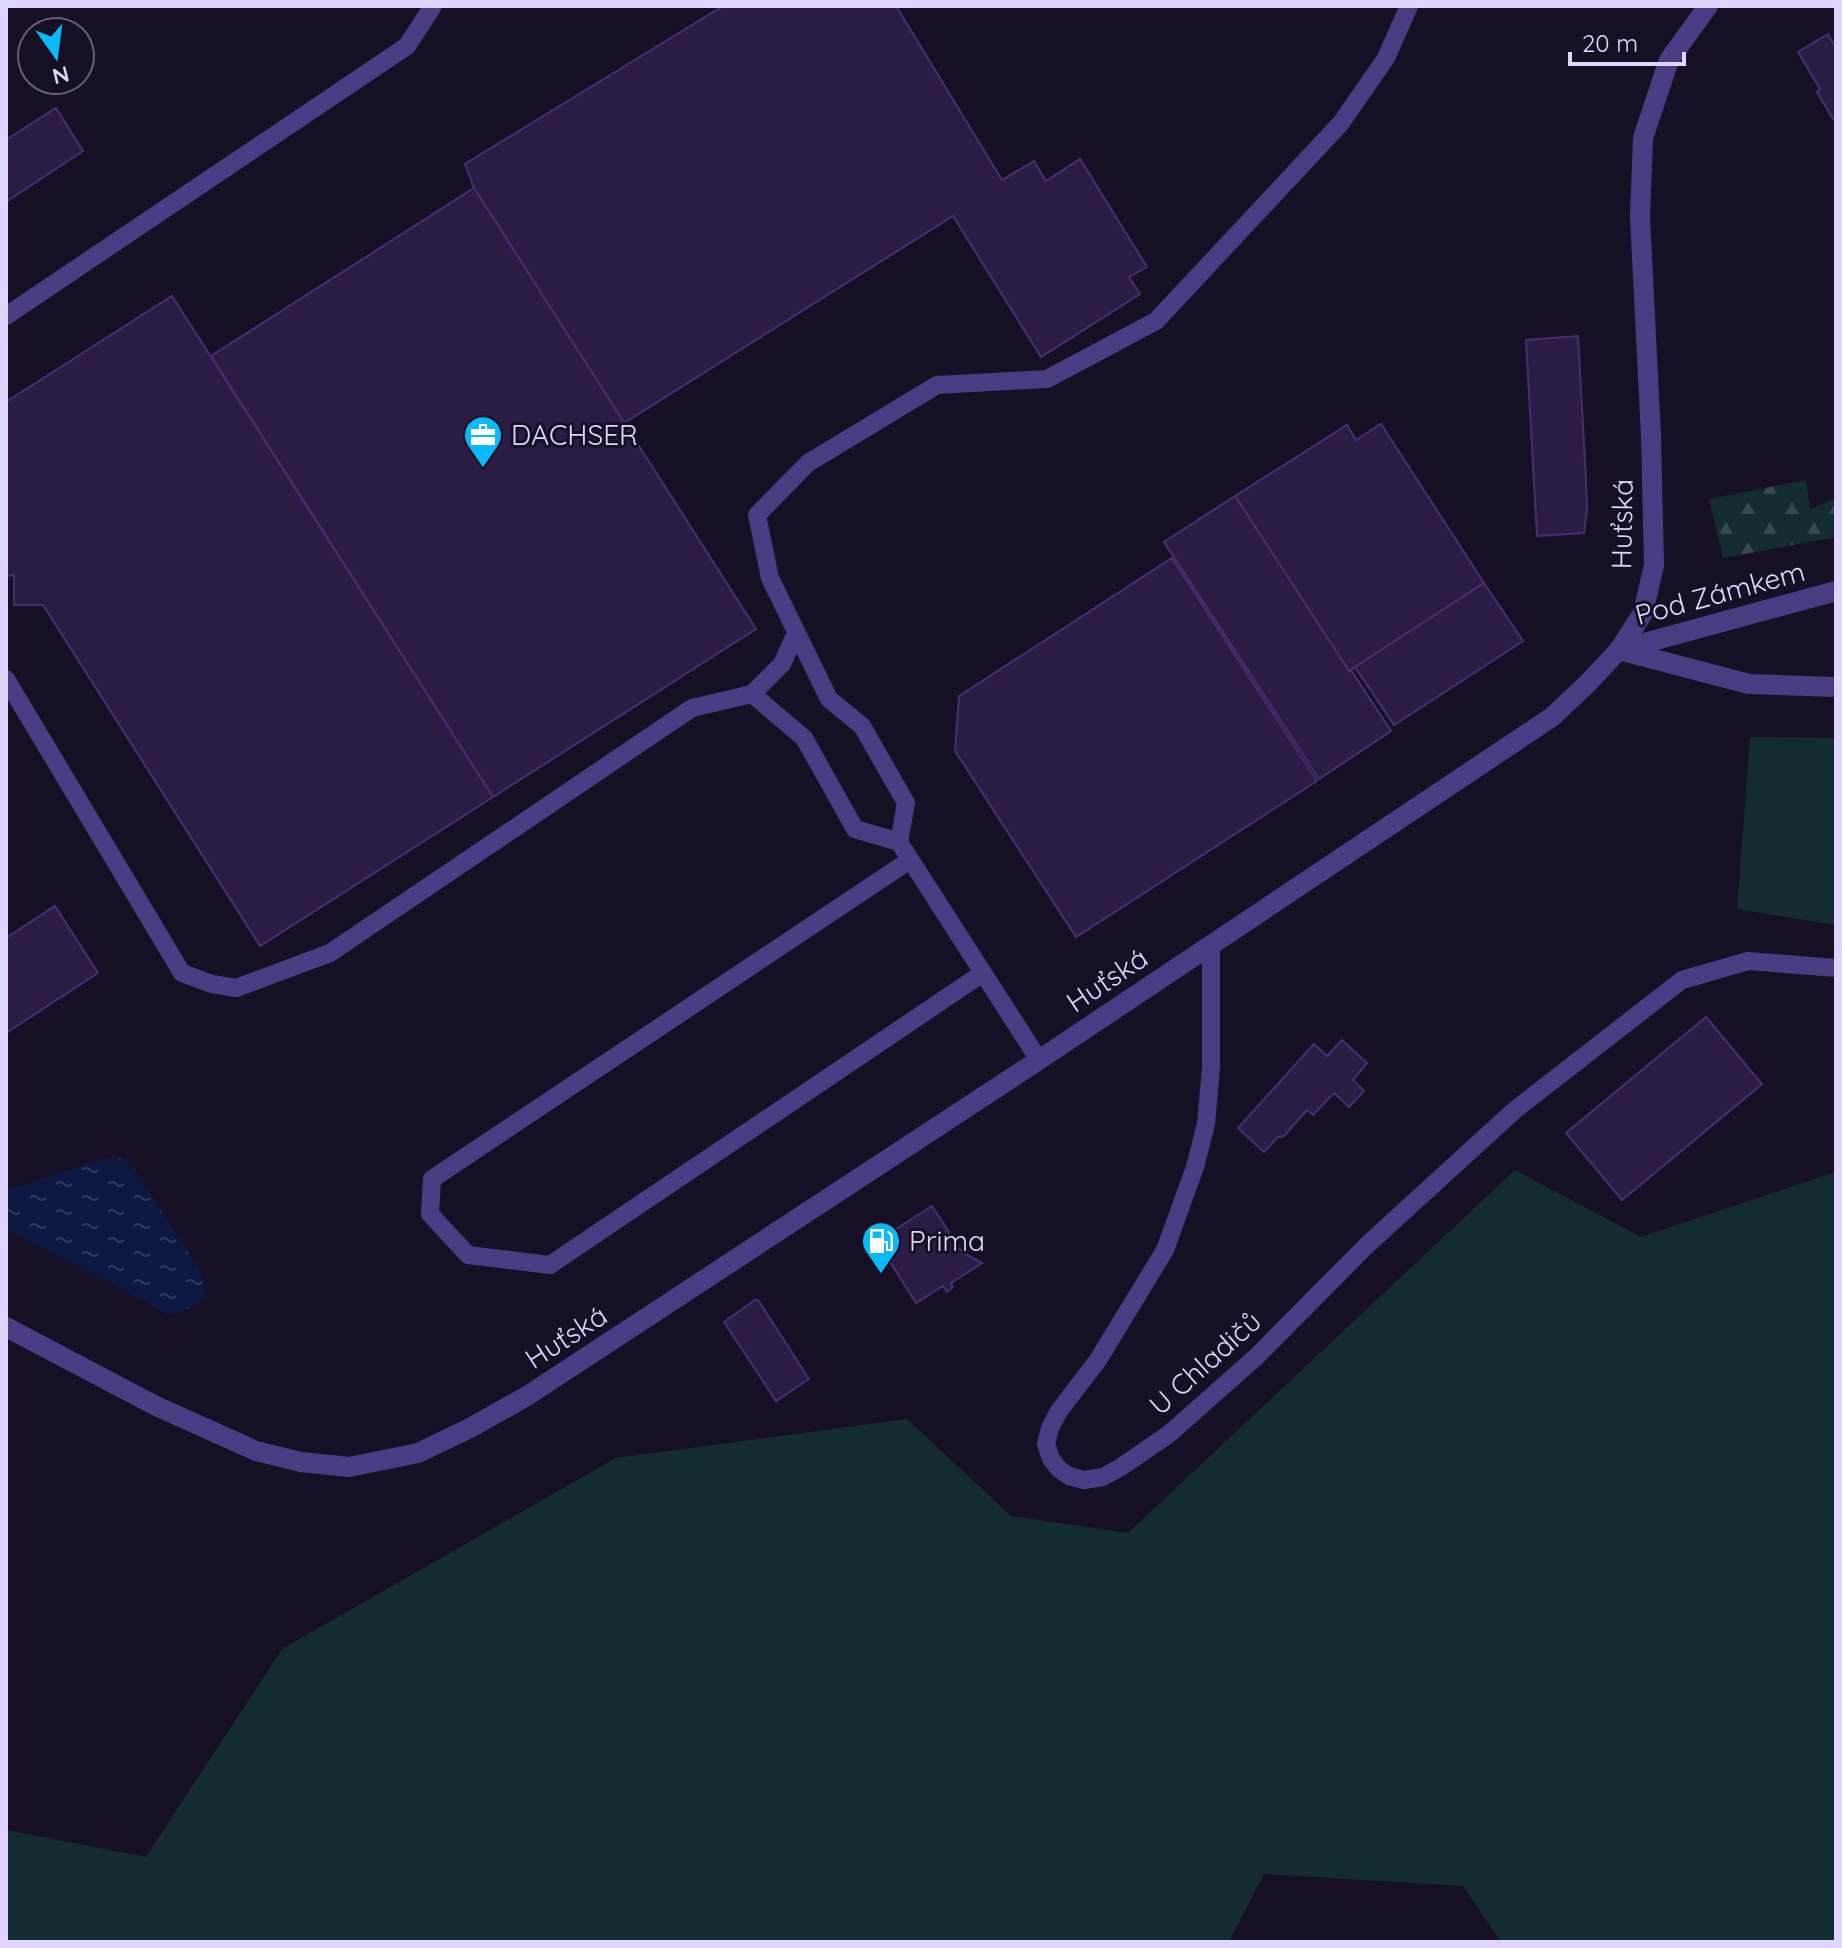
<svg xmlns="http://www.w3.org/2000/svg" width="1842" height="1948" viewBox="0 0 1842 1948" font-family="Quicksand,sans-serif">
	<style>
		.green { fill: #132c2f }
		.forest { fill: url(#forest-firs) }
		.water { fill: url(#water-ripples) }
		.building { fill: #2b1c46; stroke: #462f71; stroke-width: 2 }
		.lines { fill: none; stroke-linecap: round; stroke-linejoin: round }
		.lane { stroke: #4a3c83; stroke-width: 18 }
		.street { stroke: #4a3c83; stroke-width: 20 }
		.labels { text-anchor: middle; stroke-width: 6; stroke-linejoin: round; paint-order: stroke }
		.poi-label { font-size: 28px; fill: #e0d5fe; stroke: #171025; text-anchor: start }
		.street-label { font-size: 28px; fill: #e0d5fe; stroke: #171025 }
	</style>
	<defs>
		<pattern id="forest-firs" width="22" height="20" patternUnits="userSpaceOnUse" patternTransform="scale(2)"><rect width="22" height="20" fill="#132c2f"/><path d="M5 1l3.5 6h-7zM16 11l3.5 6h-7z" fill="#354a4e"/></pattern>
		<pattern id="water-ripples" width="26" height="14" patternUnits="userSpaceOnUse" patternTransform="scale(2)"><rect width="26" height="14" fill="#0c1742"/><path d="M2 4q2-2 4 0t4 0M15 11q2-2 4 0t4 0" fill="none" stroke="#2f385e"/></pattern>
	</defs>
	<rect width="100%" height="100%" fill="#171025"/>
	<g class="green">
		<path d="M 1750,737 L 1836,738 L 1836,925 L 1737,909 Z"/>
		<path d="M 1515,1170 L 1641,1237 L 1836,1172 L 1836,1942 L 1501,1942 L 1463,1886 L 1264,1874 L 1229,1942 L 6,1942 L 6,1830 L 146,1857 L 282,1649 L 616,1458 L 907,1419 L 1011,1516 L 1128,1533 Z"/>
	</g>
	<path class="forest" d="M 1806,480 L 1810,509 L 1836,498 L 1836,537 L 1723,558 L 1709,499 Z"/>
	<path class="water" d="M 108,1158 L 120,1158 L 130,1162 L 201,1272 L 205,1287 L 202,1301 L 181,1312 L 166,1314 L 122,1289 L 6,1230 L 6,1190 Z"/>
	<g class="building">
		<path d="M 723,6 L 896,6 L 1002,180 L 1034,161 L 1046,181 L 1080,159 L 1147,267 L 1129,277 L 1140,294 L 1041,357 L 953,216 L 624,423 L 474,188 L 465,164 Z"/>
		<path d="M 1828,34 L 1833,43 L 1836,42 L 1836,117 L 1833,119 L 1817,92 L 1820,89 L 1798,52 Z"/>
		<path d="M 56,108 L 83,151 L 6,202 L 6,140 Z"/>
		<path d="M 474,188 L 756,629 L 493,797 L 211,356 Z"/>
		<path d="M 172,296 L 493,797 L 260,946 L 43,605 L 14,605 L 14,575 L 6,576 L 6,402 Z"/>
		<path d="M 1578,336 L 1586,480 L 1587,510 L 1584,533 L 1537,536 L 1526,340 Z"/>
		<path d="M 1381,424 L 1484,583 L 1349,671 L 1235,496 L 1347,425 L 1356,440 Z"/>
		<path d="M 1235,496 L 1349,671 L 1351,670 L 1391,731 L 1319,779 L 1164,542 Z"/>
		<path d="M 1172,558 L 1317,781 L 1076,937 L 955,751 L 959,696 Z"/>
		<path d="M 1484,583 L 1523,641 L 1394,725 L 1355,667 Z"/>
		<path d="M 55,906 L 98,973 L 6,1033 L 6,938 Z"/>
		<path d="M 1706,1017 L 1762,1084 L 1622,1200 L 1566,1133 Z"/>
		<path d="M 1342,1040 L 1367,1063 L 1353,1080 L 1364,1091 L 1349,1107 L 1334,1093 L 1313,1115 L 1307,1110 L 1284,1136 L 1278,1137 L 1264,1152 L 1238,1128 L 1314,1044 L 1327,1056 Z"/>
		<path d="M 932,1206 L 962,1252 L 982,1263 L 951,1283 L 953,1287 L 947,1292 L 943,1286 L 916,1303 L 877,1241 Z"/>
		<path d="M 755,1300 L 758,1300 L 809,1379 L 776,1401 L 724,1322 Z"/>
	</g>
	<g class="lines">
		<g class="lane">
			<path d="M 6,316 L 407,46 L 433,6"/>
			<path d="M 6,679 L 182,973 L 212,984 L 236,988 L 330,953 L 692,708 L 752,694 L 804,738 L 855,829 L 899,842 L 1039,1060"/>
			<path d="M 752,694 L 782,664 L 796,633"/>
			<path d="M 899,842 L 906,803 L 862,726 L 829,699 L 770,578 L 757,515 L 808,463 L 937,385 L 1047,379 L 1156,321 L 1341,123 L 1386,58 L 1409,6"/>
			<path d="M 910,860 L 432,1179 L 430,1214 L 468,1255 L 550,1265 L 983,973"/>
			<path d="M 1211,945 L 1211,1068 L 1206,1124 L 1195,1167 L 1165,1250 L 1098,1360 L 1059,1411 L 1050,1428 L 1046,1444 L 1051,1459 L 1059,1469 L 1069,1476 L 1084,1480 L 1103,1477 L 1121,1467 L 1169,1434 L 1256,1357 L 1367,1245 L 1516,1109 L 1682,980 L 1748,961 L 1836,968"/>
		</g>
		<g class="street">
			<path d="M 1619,650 L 1836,591"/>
			<path d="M 1619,650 L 1749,684 L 1836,687"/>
			<path d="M 6,1327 L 156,1406 L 256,1451 L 301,1462 L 349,1467 L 418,1453 L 470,1428 L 527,1396 L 1039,1060 L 1552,717 L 1588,683 L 1619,650 L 1643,613 L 1654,565 L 1651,436 L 1640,217 L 1643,138 L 1669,60 L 1708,6"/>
		</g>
	</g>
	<defs>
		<symbol id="office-pin" viewBox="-11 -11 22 30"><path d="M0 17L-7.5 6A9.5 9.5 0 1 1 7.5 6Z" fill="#08baf7" stroke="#171025"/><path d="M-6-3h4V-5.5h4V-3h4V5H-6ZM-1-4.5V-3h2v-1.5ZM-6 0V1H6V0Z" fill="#fff"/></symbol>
		<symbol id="fuel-pin" viewBox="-11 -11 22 30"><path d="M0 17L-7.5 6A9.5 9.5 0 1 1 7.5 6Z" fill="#08baf7" stroke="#171025"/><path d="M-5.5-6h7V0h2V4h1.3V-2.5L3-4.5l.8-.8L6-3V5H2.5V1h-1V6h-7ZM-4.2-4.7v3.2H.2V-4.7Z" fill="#fff"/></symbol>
	</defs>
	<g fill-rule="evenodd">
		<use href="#office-pin" x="461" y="413" width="44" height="60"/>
		<use href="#fuel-pin" x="859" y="1219" width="44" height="60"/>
	</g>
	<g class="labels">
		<g class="poi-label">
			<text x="511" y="445">DACHSER</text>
			<text x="909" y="1251">Prima</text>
		</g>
		<g class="street-label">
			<text transform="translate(1622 524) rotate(-89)" y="10">Huťská</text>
			<text transform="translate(1720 593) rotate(-15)" y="10">Pod Zámkem</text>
			<text transform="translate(1107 980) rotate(-34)" y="10">Huťská</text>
			<text transform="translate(566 1337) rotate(-33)" y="10">Huťská</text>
			<text transform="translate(1205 1363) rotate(-42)" y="10">U Chladičů</text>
		</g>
	</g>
	<rect width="1842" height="1948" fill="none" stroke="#e0d5fe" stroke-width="16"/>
	<g transform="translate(56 56) rotate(166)"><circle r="38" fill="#171025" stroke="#675f7c" stroke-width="2"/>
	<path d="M0-6L14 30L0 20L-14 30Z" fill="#08baf7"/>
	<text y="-12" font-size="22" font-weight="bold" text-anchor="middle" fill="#e0d5fe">N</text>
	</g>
	<path d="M1570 52v12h114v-12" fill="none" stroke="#e0d5fe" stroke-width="4"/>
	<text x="1582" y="52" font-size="24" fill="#e0d5fe" stroke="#171025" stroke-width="6" paint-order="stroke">20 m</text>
</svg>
